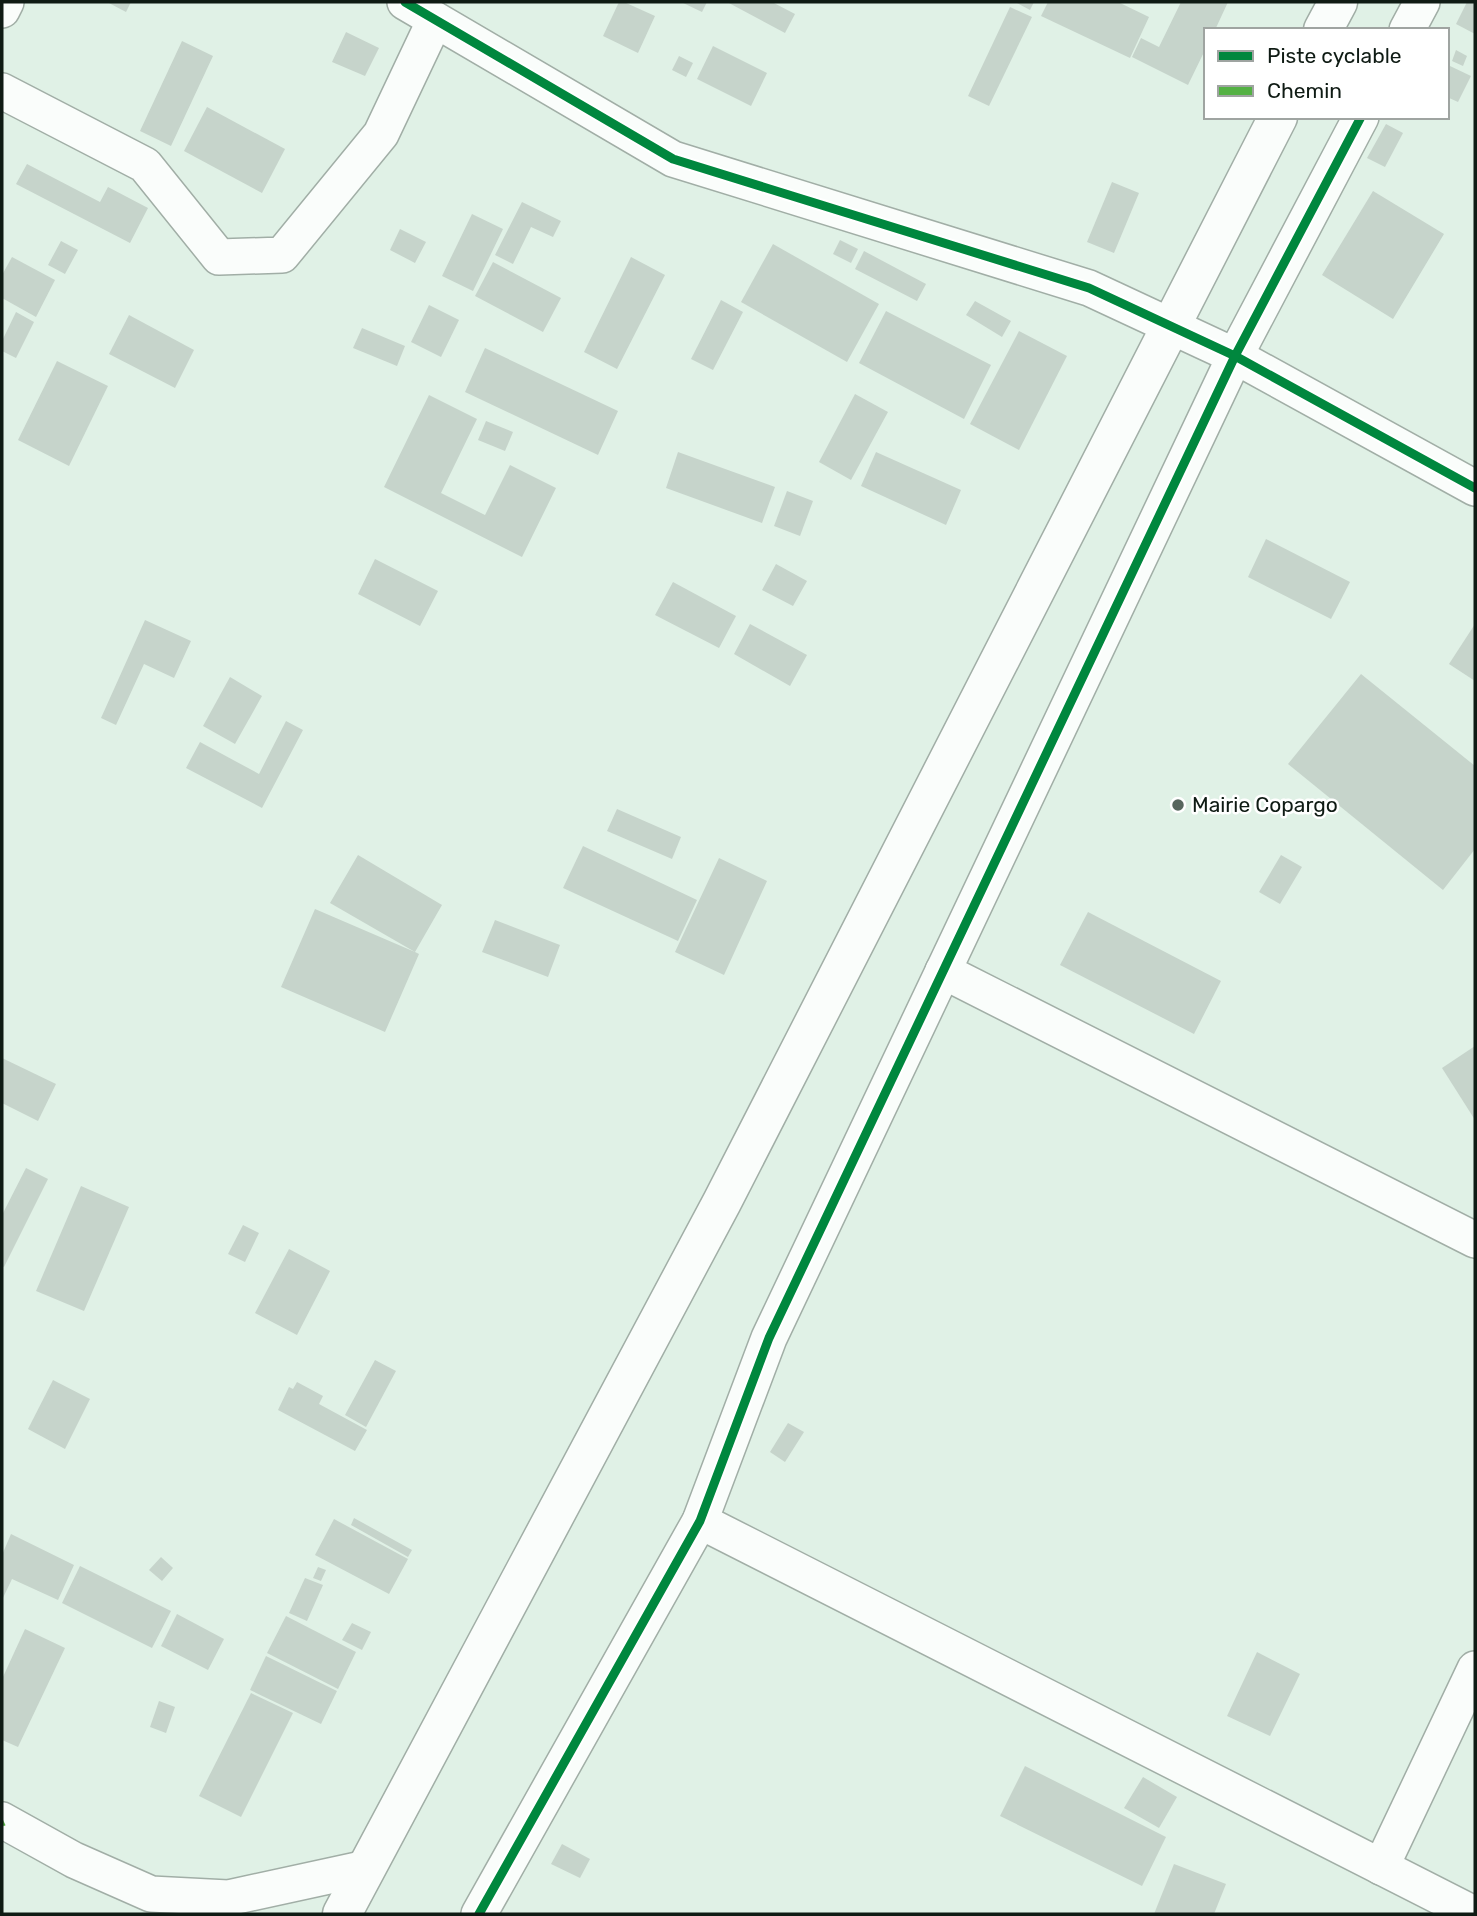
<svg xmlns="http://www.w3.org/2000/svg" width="1477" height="1916" viewBox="0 0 1477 1916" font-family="Rubik,sans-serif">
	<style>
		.building { fill: #c6d4cb }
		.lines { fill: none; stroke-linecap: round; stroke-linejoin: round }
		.street-casing { stroke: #a1aea6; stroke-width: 38 }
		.highway-casing { stroke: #a1aea6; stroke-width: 41 }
		.street { stroke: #fafdfb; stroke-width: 35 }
		.highway { stroke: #fafdfb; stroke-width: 38 }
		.quiet { stroke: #54b144; stroke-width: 7; stroke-dasharray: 14 7; stroke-linecap: butt }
		.cycleway-casing { stroke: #fff; stroke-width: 13 }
		.cycleway { stroke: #00873e; stroke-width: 9 }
		.poi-dot { fill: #58665e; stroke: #fff; stroke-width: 2.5 }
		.labels { text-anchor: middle; stroke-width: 5; stroke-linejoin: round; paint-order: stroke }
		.poi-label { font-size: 21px; fill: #0f1b14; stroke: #fff; text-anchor: start }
	</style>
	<rect width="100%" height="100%" fill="#e0f1e6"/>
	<g class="building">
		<path d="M 107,2 L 131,2 L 126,12 Z"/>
		<path d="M 619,2 L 624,2 L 655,16 L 638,53 L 603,36 Z"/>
		<path d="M 681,2 L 707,2 L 702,12 Z"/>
		<path d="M 727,2 L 772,2 L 795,14 L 785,33 Z"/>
		<path d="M 1015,2 L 1034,2 L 1030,10 Z"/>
		<path d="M 1048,2 L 1118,2 L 1149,17 L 1130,58 L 1041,16 Z"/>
		<path d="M 1181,2 L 1228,2 L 1215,30 L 1206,30 L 1206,48 L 1188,85 L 1132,57 L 1141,38 L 1159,47 Z"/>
		<path d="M 1467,2 L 1475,2 L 1475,34 L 1456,24 Z"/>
		<path d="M 1010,7 L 1032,17 L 989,106 L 968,96 Z"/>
		<path d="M 346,32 L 379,48 L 365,76 L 332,62 Z"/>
		<path d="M 182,41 L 213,56 L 171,146 L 140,131 Z"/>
		<path d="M 713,46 L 767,73 L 751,106 L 697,79 Z"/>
		<path d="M 1456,50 L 1467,56 L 1463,66 L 1452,61 Z"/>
		<path d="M 679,56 L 693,63 L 686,77 L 672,70 Z"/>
		<path d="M 1450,66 L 1471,76 L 1458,102 L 1447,97 L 1447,71 Z"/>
		<path d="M 207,107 L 285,149 L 262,193 L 184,151 Z"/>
		<path d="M 1386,124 L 1403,133 L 1385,167 L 1367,158 Z"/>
		<path d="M 27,164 L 100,202 L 108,187 L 148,208 L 130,243 L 16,184 Z"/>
		<path d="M 1112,182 L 1139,193 L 1114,253 L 1087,242 Z"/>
		<path d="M 1373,191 L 1444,234 L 1393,319 L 1322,275 Z"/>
		<path d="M 522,202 L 561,221 L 553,237 L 531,227 L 513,264 L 495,255 Z"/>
		<path d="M 472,214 L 503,229 L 473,291 L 442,276 Z"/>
		<path d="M 400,229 L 426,242 L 415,263 L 390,250 Z"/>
		<path d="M 840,240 L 858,249 L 851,263 L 833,254 Z"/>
		<path d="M 61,241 L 78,250 L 65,274 L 48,265 Z"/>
		<path d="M 773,244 L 879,304 L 847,362 L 741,302 Z"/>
		<path d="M 864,251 L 926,284 L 917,301 L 855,269 Z"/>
		<path d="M 12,257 L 55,280 L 36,317 L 2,298 L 2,275 Z"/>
		<path d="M 631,257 L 665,275 L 617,369 L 584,352 Z"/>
		<path d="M 493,262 L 561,298 L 543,332 L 475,296 Z"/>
		<path d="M 721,300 L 743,312 L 713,370 L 691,359 Z"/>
		<path d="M 975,301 L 1011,321 L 1002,337 L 966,315 Z"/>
		<path d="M 429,305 L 459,320 L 441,357 L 411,342 Z"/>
		<path d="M 886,311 L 991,365 L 964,419 L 859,363 Z"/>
		<path d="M 16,312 L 34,322 L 16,358 L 2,351 L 2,341 Z"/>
		<path d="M 129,315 L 194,350 L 175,388 L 109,354 Z"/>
		<path d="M 362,328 L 405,346 L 397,366 L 353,348 Z"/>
		<path d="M 1019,331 L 1067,356 L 1019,450 L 970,424 Z"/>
		<path d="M 485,348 L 618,411 L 598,455 L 465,392 Z"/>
		<path d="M 57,361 L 108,386 L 69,466 L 18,440 Z"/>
		<path d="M 855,394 L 888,412 L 851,480 L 819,462 Z"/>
		<path d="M 429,395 L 477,419 L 441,493 L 485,515 L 510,465 L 556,488 L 522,557 L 384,487 Z"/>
		<path d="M 486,421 L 513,432 L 505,451 L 478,440 Z"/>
		<path d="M 678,452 L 775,487 L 762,523 L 666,488 Z"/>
		<path d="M 876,452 L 961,490 L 946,525 L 861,486 Z"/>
		<path d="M 787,491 L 813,501 L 800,536 L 774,526 Z"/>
		<path d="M 1266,539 L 1350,582 L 1331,619 L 1248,577 Z"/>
		<path d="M 375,559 L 438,591 L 420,626 L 358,594 Z"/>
		<path d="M 776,564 L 807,581 L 793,606 L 762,590 Z"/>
		<path d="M 673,582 L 736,616 L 719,648 L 655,615 Z"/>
		<path d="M 145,620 L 191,641 L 174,678 L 144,664 L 116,725 L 101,718 Z"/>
		<path d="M 750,624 L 807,655 L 790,686 L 734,654 Z"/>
		<path d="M 1475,624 L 1475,681 L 1449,664 Z"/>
		<path d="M 1361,674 L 1475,766 L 1475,849 L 1443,890 L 1288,764 Z"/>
		<path d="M 230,677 L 262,696 L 235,744 L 203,726 Z"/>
		<path d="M 286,721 L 303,730 L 262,808 L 186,768 L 200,742 L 259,774 Z"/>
		<path d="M 617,809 L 681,837 L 672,859 L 607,831 Z"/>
		<path d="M 583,846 L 697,900 L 678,941 L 563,888 Z"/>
		<path d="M 358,855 L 442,905 L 415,952 L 419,954 L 385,1032 L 281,987 L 315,909 L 415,952 L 330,903 Z"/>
		<path d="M 1281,855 L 1302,867 L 1280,904 L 1259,892 Z"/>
		<path d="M 719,858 L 767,881 L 724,975 L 675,952 Z"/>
		<path d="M 1088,912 L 1221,981 L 1194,1034 L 1060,965 Z"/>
		<path d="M 495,920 L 560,945 L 548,977 L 482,952 Z"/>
		<path d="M 1475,1046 L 1475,1120 L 1442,1068 Z"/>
		<path d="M 2,1058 L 56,1084 L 38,1121 L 2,1103 Z"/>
		<path d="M 26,1168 L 48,1179 L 4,1267 L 2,1266 L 2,1215 Z"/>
		<path d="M 81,1186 L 129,1207 L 84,1311 L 36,1291 Z"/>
		<path d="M 243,1225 L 259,1233 L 245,1262 L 228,1254 Z"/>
		<path d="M 289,1249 L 330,1271 L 297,1335 L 255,1313 Z"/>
		<path d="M 375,1360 L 396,1371 L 366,1427 L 345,1415 Z"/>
		<path d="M 53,1380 L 90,1399 L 65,1449 L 28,1429 Z"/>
		<path d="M 297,1382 L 323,1396 L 319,1404 L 367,1430 L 355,1451 L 278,1410 L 289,1387 L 293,1389 Z"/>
		<path d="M 788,1423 L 804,1432 L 785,1462 L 770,1452 Z"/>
		<path d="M 354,1518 L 412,1550 L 408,1557 L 351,1525 Z"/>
		<path d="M 334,1519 L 408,1559 L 389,1594 L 315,1555 Z"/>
		<path d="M 11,1534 L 74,1565 L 58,1600 L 12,1579 L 2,1600 L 2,1555 Z"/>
		<path d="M 161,1557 L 173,1568 L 162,1581 L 149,1570 Z"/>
		<path d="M 80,1566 L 171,1611 L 152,1648 L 62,1603 Z"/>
		<path d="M 318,1567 L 326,1570 L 321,1581 L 313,1578 Z"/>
		<path d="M 305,1578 L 323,1585 L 307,1621 L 289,1613 Z"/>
		<path d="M 177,1614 L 224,1639 L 208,1670 L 161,1646 Z"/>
		<path d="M 286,1616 L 356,1652 L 338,1689 L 267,1653 Z"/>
		<path d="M 352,1623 L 371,1632 L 362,1650 L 342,1640 Z"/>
		<path d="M 25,1629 L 65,1648 L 18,1747 L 2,1740 L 2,1679 Z"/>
		<path d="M 1257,1652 L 1300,1674 L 1270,1736 L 1227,1716 Z"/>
		<path d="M 266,1656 L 337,1691 L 321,1724 L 250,1690 Z"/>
		<path d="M 251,1693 L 293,1713 L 241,1817 L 199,1796 Z"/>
		<path d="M 159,1701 L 175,1707 L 166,1733 L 150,1727 Z"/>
		<path d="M 1025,1766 L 1166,1837 L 1142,1886 L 1000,1816 Z"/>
		<path d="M 1143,1777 L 1177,1797 L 1159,1828 L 1124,1808 Z"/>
		<path d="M 562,1844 L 590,1859 L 580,1878 L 551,1864 Z"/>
		<path d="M 1174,1864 L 1226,1884 L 1214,1914 L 1154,1914 Z"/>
	</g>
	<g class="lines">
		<defs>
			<g id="street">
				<path d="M 405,2 L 673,159 L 1089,288 L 1235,356 L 1475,488"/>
				<path d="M 2,10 L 6,2"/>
				<path d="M 1407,30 L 1422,2"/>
				<path d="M 2,91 L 145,165 L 219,257 L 282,255 L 381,134 L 435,20"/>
				<path d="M 943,971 L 1475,1240"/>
				<path d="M 700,1521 L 1474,1914"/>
				<path d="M 2,1820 L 74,1860 L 151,1894 L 228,1898 L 366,1868"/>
				<path d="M 1381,1867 L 1475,1669"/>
				<path d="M 479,1914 L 700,1521 L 769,1338 L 1235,356 L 1361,117"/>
			</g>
			<g id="highway">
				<path d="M 1323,30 L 1338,2"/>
				<path d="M 342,1914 L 722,1202 L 1278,117"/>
			</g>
		</defs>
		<use href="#street" class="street-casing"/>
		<use href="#highway" class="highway-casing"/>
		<use href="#street" class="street"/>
		<use href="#highway" class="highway"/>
		<path class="quiet" d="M 2,1823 L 4,1822"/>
		<defs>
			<g id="cycleway">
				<path d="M 405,2 L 673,159 L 1089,288 L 1235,356 L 1475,488"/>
				<path d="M 479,1914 L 700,1521 L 769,1338 L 1235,356 L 1361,117"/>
			</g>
		</defs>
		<use href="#cycleway" class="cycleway-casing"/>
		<use href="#cycleway" class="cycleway"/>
	</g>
	<circle class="poi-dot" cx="1178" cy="805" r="7"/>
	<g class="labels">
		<g class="poi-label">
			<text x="1192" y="812">Mairie Copargo</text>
		</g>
	</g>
	<rect width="1477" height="1916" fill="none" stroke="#0f1b14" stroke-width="7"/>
	<rect x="1204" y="28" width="245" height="91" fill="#ffffff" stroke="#9fa4a1" stroke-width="2"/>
	<rect x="1218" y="51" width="35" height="10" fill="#00873e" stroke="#9fa4a1" stroke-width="2"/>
	<text x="1267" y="63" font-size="21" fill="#0f1b14">Piste cyclable</text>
	<rect x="1218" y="86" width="35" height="10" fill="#54b144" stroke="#9fa4a1" stroke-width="2"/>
	<text x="1267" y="98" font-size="21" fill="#0f1b14">Chemin</text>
</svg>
